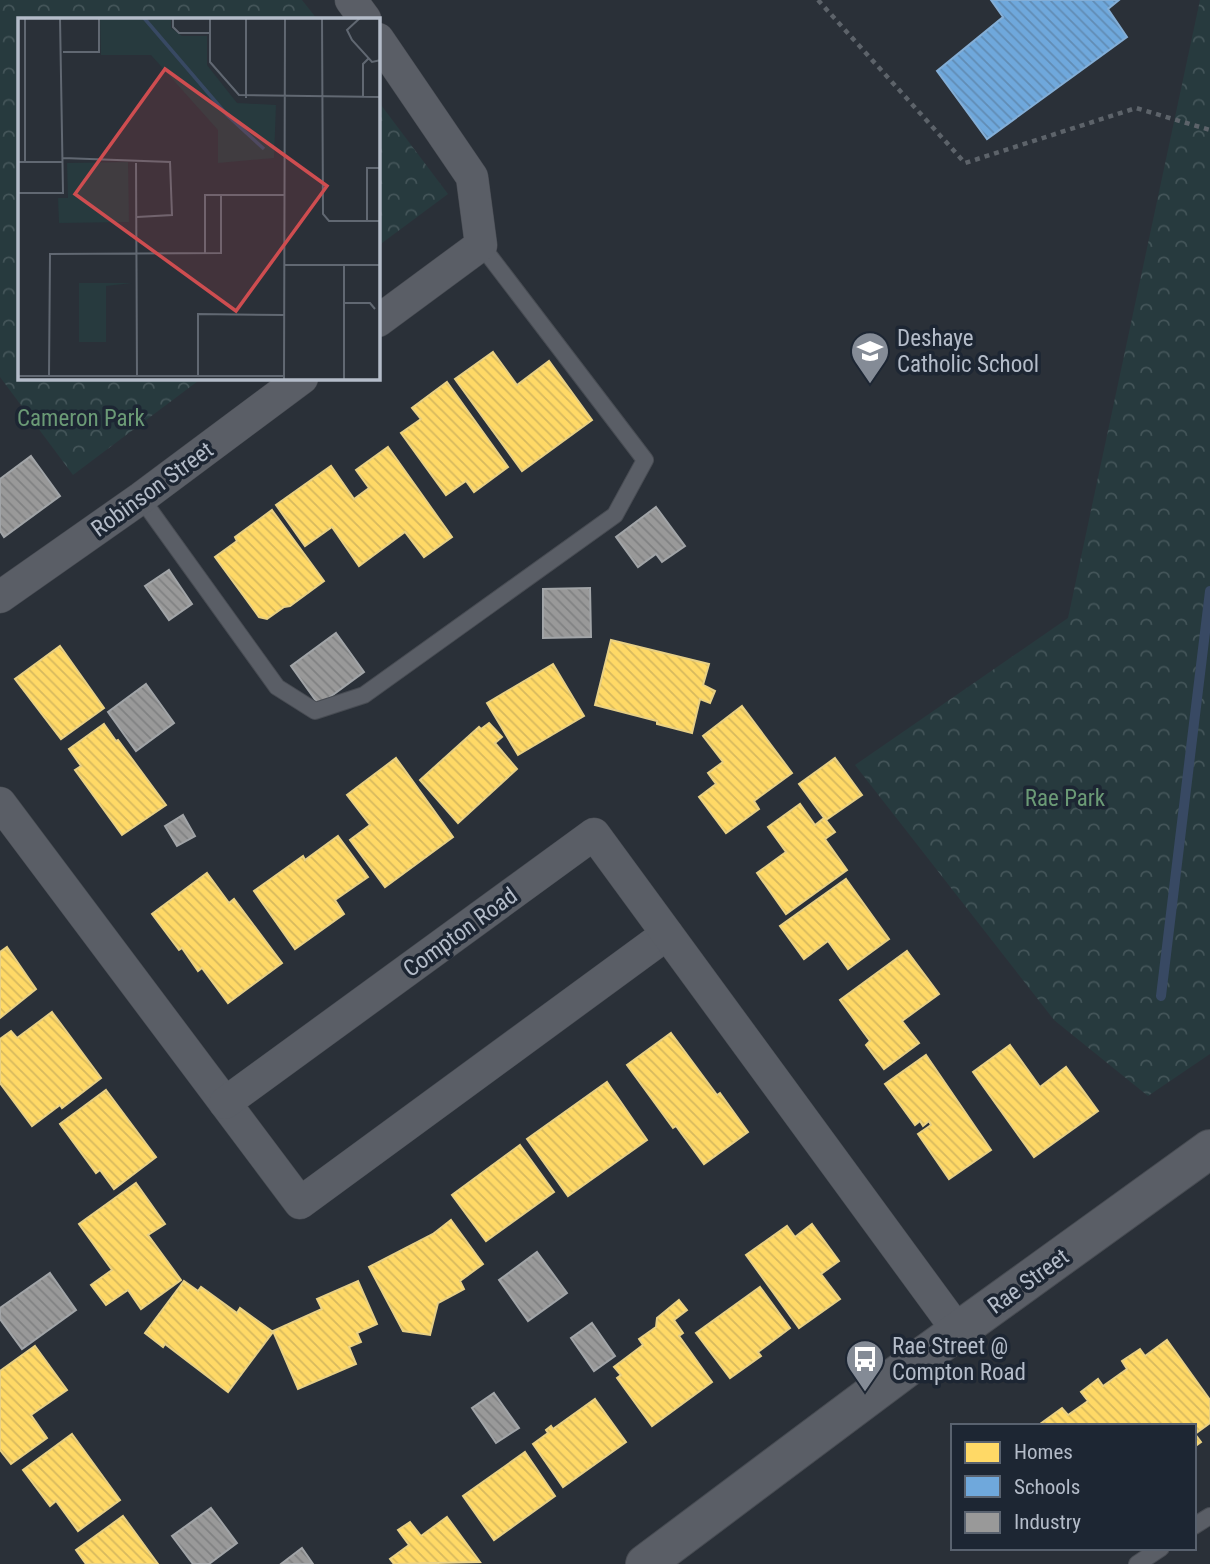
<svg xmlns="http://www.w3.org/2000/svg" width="1210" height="1564" viewBox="0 0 1210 1564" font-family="'Roboto Condensed',sans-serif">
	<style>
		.park { fill: url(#park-crowns) }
		.homes { fill: url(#homes-back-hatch); stroke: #e8d084; stroke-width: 2 }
		.schools { fill: url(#schools-back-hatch); stroke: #84aed6; stroke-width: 2 }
		.industry { fill: url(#industry-back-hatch); stroke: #a1a4a7; stroke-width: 2 }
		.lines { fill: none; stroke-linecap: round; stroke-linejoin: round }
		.stream { stroke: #384963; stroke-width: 10 }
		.service-casing { stroke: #484c53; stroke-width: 18 }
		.minor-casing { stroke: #484c53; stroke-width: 33 }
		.tertiary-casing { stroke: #484c53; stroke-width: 40 }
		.path { stroke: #5d636a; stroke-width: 4.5; stroke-dasharray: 5 5; stroke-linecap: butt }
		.service { stroke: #5a5e66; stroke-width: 16 }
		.minor { stroke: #5a5e66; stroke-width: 32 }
		.tertiary { stroke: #5a5e66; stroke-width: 38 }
		.labels { text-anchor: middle; stroke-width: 7; stroke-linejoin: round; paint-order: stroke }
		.poi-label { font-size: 23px; fill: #b4bcc9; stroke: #1d2633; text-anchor: start }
		.park-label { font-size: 23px; fill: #6b9a76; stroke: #1d2633 }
		.street-label { font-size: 23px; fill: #b4bcc9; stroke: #1d2633 }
		.inset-river { fill: none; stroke: #384963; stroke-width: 3.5 }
		.inset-road { fill: none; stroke: #616872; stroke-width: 2 }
		.view { fill: #ce4d50; fill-opacity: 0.15; stroke: #ce4d50; stroke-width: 3.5 }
		.inset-edge { fill: none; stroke: #b4bcc9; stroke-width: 3.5 }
	</style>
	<defs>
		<pattern id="park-crowns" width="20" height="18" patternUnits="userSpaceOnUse" patternTransform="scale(1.75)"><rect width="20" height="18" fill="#273a3e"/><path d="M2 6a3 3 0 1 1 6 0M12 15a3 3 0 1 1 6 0" fill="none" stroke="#445559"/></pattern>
		<pattern id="homes-back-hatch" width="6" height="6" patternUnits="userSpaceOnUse" patternTransform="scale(1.75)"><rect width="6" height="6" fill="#ffd966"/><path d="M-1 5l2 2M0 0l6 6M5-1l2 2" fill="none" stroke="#d7b95e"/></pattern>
		<pattern id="schools-back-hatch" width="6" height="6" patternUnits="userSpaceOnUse" patternTransform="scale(1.75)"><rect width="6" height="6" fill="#6fa8dc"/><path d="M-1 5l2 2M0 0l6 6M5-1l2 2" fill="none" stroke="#618cb4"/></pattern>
		<pattern id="industry-back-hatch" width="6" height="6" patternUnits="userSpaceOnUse" patternTransform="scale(1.75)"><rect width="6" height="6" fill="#999"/><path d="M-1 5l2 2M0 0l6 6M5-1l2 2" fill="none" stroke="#808182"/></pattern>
	</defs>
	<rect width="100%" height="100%" fill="#2a3038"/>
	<g class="park">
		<path d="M 0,0 L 302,0 L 317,19 L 19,19 L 19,378 L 202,378 L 73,475 L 0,377 Z"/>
		<path d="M 1200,0 L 1210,0 L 1210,1054 L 1148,1096 L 1054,1020 L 855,765 L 1068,618 Z"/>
		<path d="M 378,101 L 448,194 L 378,246 Z"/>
	</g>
	<g class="homes">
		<path d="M 493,352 L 517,385 L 549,361 L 592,420 L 522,471 L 455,379 Z"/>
		<path d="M 447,382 L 508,467 L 474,492 L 466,481 L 446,495 L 401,433 L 421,419 L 412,408 Z"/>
		<path d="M 388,447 L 452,537 L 424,557 L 405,532 L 359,566 L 332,527 L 305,546 L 276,505 L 331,466 L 354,499 L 369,488 L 356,470 Z"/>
		<path d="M 272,510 L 324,581 L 290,606 L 284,607 L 267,619 L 259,617 L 215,557 L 237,541 L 235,537 Z"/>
		<path d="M 611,640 L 709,664 L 703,685 L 715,691 L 710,703 L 700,699 L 692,733 L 657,724 L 657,721 L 595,705 Z"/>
		<path d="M 60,646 L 104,708 L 61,739 L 15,679 Z"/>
		<path d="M 553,664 L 584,716 L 518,755 L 487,703 Z"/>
		<path d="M 742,706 L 792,773 L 754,801 L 759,809 L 726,833 L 699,797 L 716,784 L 708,773 L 723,762 L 703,736 Z"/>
		<path d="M 489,723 L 502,737 L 495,743 L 517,769 L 458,823 L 420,780 L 479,727 L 481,729 Z"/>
		<path d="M 104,724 L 116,741 L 118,740 L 166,805 L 122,835 L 75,770 L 81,766 L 69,749 Z"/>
		<path d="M 396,758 L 453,837 L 385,887 L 350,840 L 370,825 L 347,795 Z"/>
		<path d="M 835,758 L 862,795 L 826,820 L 835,832 L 825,839 L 847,870 L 786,914 L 757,873 L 786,852 L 768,827 L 800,804 L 815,825 L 824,818 L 799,784 Z"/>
		<path d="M 338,836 L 368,877 L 335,900 L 344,914 L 295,949 L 254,891 L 303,856 L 305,860 Z"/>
		<path d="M 207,873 L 229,903 L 234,899 L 282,963 L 228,1003 L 202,968 L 198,971 L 182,948 L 179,950 L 152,914 Z"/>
		<path d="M 846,879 L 889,939 L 848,969 L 828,941 L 804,959 L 780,926 Z"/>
		<path d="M 7,947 L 36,989 L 0,1018 L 0,952 Z"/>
		<path d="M 907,951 L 939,994 L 902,1021 L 919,1043 L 884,1069 L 866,1045 L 870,1041 L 840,1000 Z"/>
		<path d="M 52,1012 L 101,1078 L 62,1108 L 60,1105 L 32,1126 L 0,1083 L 0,1039 L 11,1031 L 17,1038 Z"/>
		<path d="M 671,1033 L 717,1095 L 720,1093 L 748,1132 L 704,1164 L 676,1126 L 673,1128 L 627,1065 Z"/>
		<path d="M 1010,1045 L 1040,1087 L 1066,1067 L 1098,1111 L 1034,1157 L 973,1072 Z"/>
		<path d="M 926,1055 L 991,1150 L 949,1179 L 918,1134 L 931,1125 L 929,1121 L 923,1126 L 920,1121 L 915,1125 L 885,1084 Z"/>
		<path d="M 607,1082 L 647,1140 L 568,1196 L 527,1139 Z"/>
		<path d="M 106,1090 L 156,1157 L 114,1189 L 100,1170 L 96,1173 L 60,1124 Z"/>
		<path d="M 520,1145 L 554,1192 L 486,1241 L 452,1195 Z"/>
		<path d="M 136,1183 L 165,1224 L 148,1235 L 181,1280 L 141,1309 L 128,1290 L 106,1305 L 91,1285 L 112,1270 L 79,1224 Z"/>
		<path d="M 451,1220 L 483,1264 L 460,1281 L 464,1289 L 438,1303 L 430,1335 L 403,1331 L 369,1267 L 433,1234 Z"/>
		<path d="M 812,1224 L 839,1261 L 821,1274 L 840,1299 L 799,1328 L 746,1255 L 787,1226 L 795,1237 Z"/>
		<path d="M 184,1281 L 198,1291 L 201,1287 L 237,1313 L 240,1308 L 273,1332 L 228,1392 L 165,1344 L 163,1347 L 145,1333 Z"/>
		<path d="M 358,1281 L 377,1324 L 357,1333 L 361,1342 L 349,1347 L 356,1364 L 298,1389 L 273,1331 L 322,1309 L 317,1299 Z"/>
		<path d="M 760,1287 L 790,1328 L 758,1352 L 761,1356 L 730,1378 L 696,1333 Z"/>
		<path d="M 679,1300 L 687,1310 L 674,1320 L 683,1333 L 679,1336 L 712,1382 L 652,1426 L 617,1378 L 621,1375 L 614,1367 L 643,1345 L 639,1339 L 656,1327 L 657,1318 Z"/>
		<path d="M 1167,1340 L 1210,1400 L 1210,1423 L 1195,1434 L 1201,1442 L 1194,1447 L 1194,1426 L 1041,1426 L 1040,1424 L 1062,1408 L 1068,1415 L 1088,1401 L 1081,1392 L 1098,1379 L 1103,1386 L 1127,1369 L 1122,1361 L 1140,1349 L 1145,1356 Z"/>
		<path d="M 35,1346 L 67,1390 L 31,1415 L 47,1438 L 11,1464 L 0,1450 L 0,1371 Z"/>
		<path d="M 595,1399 L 626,1442 L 563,1487 L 533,1444 L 548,1433 L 546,1430 L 551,1426 L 553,1429 Z"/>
		<path d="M 72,1434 L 120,1500 L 78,1531 L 56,1501 L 50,1506 L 23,1470 Z"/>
		<path d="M 525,1452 L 555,1496 L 494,1540 L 463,1496 Z"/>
		<path d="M 123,1516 L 158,1564 L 86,1564 L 76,1550 Z"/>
		<path d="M 447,1517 L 480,1562 L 394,1564 L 390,1559 L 409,1545 L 398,1530 L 410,1522 L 421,1536 Z"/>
	</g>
	<path class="schools" d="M 991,0 L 1119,0 L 1108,9 L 1127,37 L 987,139 L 937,71 L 1003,17 Z"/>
	<g class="industry">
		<path d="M 31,456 L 60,496 L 4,537 L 0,531 L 0,479 Z"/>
		<path d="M 656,507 L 685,546 L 662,562 L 656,554 L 638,567 L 616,537 Z"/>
		<path d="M 169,570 L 192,604 L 169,620 L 145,586 Z"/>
		<path d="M 590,588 L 591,637 L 543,638 L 543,589 Z"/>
		<path d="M 336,633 L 364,672 L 319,705 L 291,666 Z"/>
		<path d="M 146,684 L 174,723 L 136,751 L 108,712 Z"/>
		<path d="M 183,815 L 195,836 L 177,846 L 165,826 Z"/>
		<path d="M 537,1252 L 567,1293 L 528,1321 L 499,1280 Z"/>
		<path d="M 50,1273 L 76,1310 L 22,1349 L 0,1319 L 0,1308 Z"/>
		<path d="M 592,1323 L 615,1356 L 594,1371 L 571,1338 Z"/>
		<path d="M 494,1393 L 519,1428 L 496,1443 L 472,1408 Z"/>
		<path d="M 211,1508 L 237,1543 L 209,1564 L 193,1564 L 172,1536 Z"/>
		<path d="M 302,1548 L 313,1564 L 281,1564 Z"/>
	</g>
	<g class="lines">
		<path class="stream" d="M 1161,996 L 1210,591"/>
		<defs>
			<g id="service">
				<path d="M 141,498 L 277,687 L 315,711 L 364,695 L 615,515 L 645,460 L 481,245"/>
				<path d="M 1194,1526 L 1210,1516"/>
				<path d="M 1137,1564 L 1161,1548"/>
			</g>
			<g id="minor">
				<path d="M 351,0 L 365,19"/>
				<path d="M 378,39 L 472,177 L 481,245 L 378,321"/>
				<path d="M 0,597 L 141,498 L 302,378"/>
				<path d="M 0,803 L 300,1203 L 667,934"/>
				<path d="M 225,1103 L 594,834 L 958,1331"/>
			</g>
			<path id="tertiary" d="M 645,1564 L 908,1367 L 1210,1149"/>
		</defs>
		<use href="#service" class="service-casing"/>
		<use href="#minor" class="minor-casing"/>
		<use href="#tertiary" class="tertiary-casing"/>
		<path class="path" d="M 818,0 L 965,163 L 1136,108 L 1210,130"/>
		<use href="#service" class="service"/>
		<use href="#minor" class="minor"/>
		<use href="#tertiary" class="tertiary"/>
	</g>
	<defs>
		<symbol id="school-pin" viewBox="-11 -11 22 30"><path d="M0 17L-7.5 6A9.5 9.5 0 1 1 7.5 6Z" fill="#848b96" stroke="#1d2633"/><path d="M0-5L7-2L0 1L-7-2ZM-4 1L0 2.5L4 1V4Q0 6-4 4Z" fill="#fff"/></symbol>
		<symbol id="bus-pin" viewBox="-11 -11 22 30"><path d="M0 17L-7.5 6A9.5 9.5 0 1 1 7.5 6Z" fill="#848b96" stroke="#1d2633"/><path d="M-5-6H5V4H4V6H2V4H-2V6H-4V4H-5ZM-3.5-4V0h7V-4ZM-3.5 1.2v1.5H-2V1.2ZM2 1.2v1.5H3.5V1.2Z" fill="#fff"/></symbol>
	</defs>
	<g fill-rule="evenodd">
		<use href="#school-pin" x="848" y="329" width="44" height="60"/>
		<use href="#bus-pin" x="843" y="1337" width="44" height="60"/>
	</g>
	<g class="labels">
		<g class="poi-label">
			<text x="897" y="346">Deshaye<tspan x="897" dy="26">Catholic School</tspan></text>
			<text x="892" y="1354">Rae Street @<tspan x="892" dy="26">Compton Road</tspan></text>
		</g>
		<g class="park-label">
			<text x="81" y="426">Cameron Park</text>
			<text x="1065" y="806">Rae Park</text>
		</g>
		<g class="street-label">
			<text transform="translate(152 489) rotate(-36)" y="8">Robinson Street</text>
			<text transform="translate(460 932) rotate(-36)" y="8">Compton Road</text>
			<text transform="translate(1028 1281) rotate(-36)" y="8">Rae Street</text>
		</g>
	</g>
	<g transform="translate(18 18)">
		<rect width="362" height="362" fill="#2a3038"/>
		<path d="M 82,0 L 153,0 L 153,10 L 164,18 L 189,18 L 189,47 L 219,85 L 258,87 L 256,140 L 200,145 L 200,112 L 133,37 L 83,37 ZM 110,144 L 111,204 L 41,205 L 40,180 L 50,180 L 49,145 ZM 61,265 L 114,265 L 88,268 L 88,324 L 61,324 Z" fill="#273a3e"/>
		<path class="inset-river" d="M 126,0 L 209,97 L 246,131"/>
		<path class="inset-road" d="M 155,0 L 155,9 L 161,15 L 192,15M 192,0 L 192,44 L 221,77 L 363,79M 228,0 L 228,80M 304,0 L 305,196 L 311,203 L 349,203M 342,0 L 329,12 L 334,22 L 354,44 L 363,42M 45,34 L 81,34 L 81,0M 345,79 L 345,46 L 351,40M 45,140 L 152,144 L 154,197 L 119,199M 0,144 L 7,144 L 7,0M 7,144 L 45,144M 118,145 L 119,358M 363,150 L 349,150 L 349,203 L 363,203M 0,175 L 45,175 L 42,0M 187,235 L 187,177 L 266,177M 267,247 L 363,247M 326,247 L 326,362M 326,285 L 352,285 L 357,291M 0,358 L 266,358M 31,358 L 32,236 L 203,235 L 203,177M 180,358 L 180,296 L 266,297M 266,362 L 267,0"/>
		<path class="view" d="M 147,51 L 309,168 L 218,293 L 57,176 Z"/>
		<rect width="362" height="362" class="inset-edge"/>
	</g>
	<rect x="951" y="1424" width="245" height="126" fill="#1d2633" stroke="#59626f" stroke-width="2"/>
	<rect x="965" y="1442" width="35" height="21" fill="#ffd966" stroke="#59626f" stroke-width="2"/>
	<text x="1014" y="1459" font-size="21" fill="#b4bcc9">Homes</text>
	<rect x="965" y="1476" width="35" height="21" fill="#6fa8dc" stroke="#59626f" stroke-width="2"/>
	<text x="1014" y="1494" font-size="21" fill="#b4bcc9">Schools</text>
	<rect x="965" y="1512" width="35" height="21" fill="#999999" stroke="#59626f" stroke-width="2"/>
	<text x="1014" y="1529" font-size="21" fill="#b4bcc9">Industry</text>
</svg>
